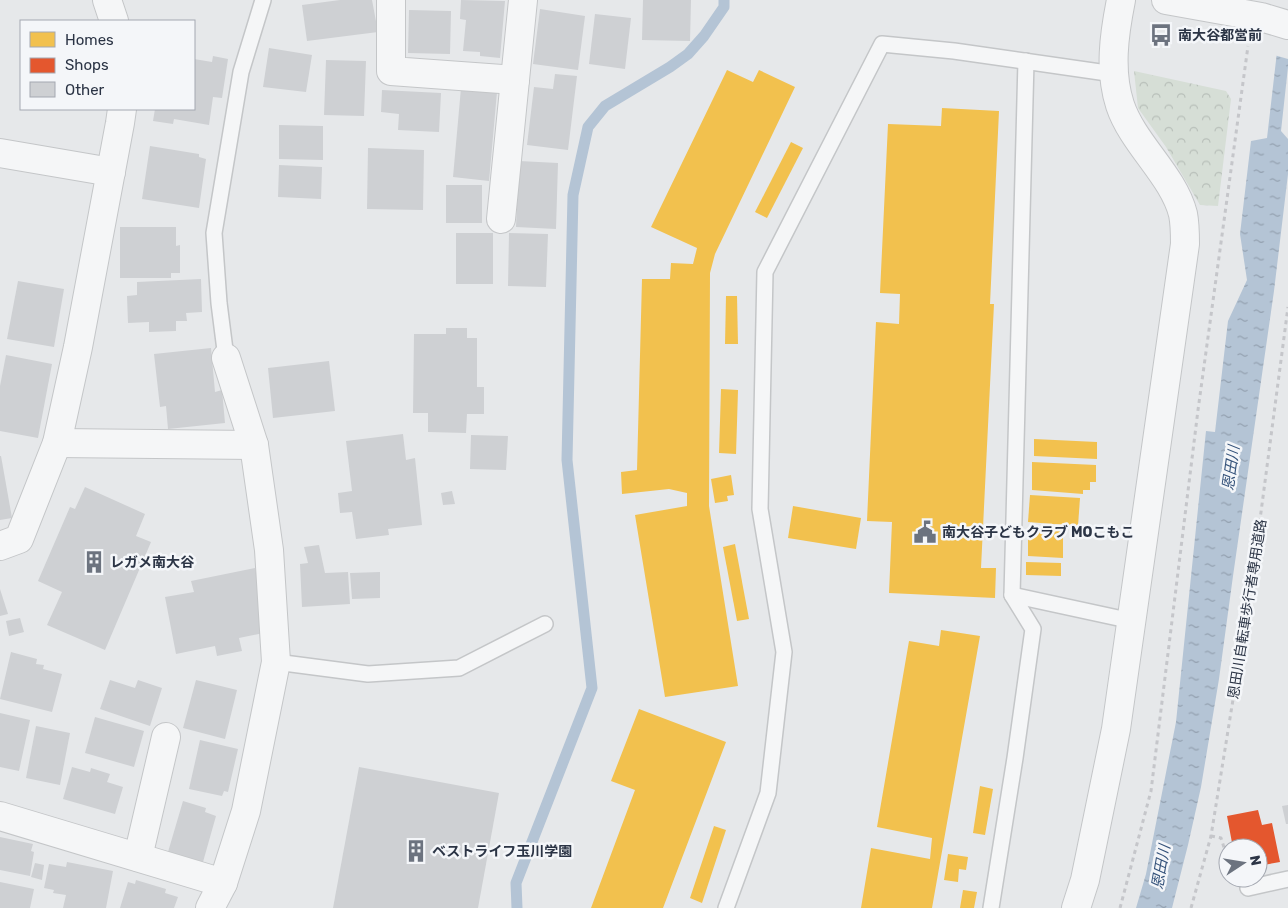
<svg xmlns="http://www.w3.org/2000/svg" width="1288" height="908" viewBox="0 0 1288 908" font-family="Rubik,'Noto Sans JP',sans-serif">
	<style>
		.park { fill: url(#park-crowns) }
		.water { fill: url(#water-ripples) }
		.pier { fill: #e6e8ea }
		.homes { fill: #f2c14e }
		.shops { fill: #e4572e }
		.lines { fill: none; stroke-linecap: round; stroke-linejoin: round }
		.stream { stroke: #b4c4d5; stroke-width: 11 }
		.building { fill: #ced0d3 }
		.service-casing { stroke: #c4c6c8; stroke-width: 18 }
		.minor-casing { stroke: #c4c6c8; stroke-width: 30 }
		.tertiary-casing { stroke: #c4c6c8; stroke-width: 30 }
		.path { stroke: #c5c6ca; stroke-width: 3; stroke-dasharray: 4 4; stroke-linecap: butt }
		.service { stroke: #f5f6f7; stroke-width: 15 }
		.minor { stroke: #f5f6f7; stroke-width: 28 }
		.tertiary { stroke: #f5f6f7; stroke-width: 28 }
		.labels { text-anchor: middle; stroke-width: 5; stroke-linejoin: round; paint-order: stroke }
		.poi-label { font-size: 14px; font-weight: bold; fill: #2b3445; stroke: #f4f6f9; text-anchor: start }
		.street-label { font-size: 14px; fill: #2b3445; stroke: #f4f6f9 }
		.water-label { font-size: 15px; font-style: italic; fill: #34527a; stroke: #f4f6f9 }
	</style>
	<defs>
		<pattern id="park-crowns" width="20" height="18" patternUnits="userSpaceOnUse" patternTransform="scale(1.25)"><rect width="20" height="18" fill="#d6ded6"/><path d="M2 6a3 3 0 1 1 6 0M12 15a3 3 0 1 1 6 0" fill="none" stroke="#b8bfb9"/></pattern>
		<pattern id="water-ripples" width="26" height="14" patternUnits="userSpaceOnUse" patternTransform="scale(1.25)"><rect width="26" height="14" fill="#b4c4d5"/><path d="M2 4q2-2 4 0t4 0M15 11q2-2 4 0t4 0" fill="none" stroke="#93a0af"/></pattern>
	</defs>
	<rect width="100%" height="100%" fill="#e6e8ea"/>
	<path class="park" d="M 1134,71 L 1226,91 L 1231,99 L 1218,206 L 1200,205 L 1166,147 L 1138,108 Z"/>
	<path class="water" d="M 1283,0 L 1288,0 L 1288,67 L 1281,131 L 1288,139 L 1288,174 L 1274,291 L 1233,576 L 1219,679 L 1201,787 L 1188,845 L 1172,908 L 1136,908 L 1146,874 L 1176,722 L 1206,431 L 1215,432 L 1228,321 L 1247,280 L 1240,234 L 1251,141 L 1267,138 Z"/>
	<path class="pier" d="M 1281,0 L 1288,0 L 1288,59 L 1274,55 Z"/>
	<g class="homes">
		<path d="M 727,70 L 753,82 L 759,70 L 795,87 L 715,254 L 710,273 L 709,506 L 738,686 L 665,697 L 635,515 L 687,506 L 687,493 L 669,489 L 622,494 L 621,472 L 637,470 L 642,279 L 670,279 L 671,263 L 693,264 L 697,248 L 651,227 Z"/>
		<path d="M 942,108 L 999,111 L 990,304 L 994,304 L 981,568 L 996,568 L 995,598 L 889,593 L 892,522 L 867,521 L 876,322 L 899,324 L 900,294 L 880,293 L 888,124 L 941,126 Z"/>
		<path d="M 791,142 L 803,148 L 767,218 L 755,212 Z"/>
		<path d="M 726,296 L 737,296 L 738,344 L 725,344 Z"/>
		<path d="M 721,389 L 738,390 L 736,454 L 719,453 Z"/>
		<path d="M 1034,439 L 1097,442 L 1097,459 L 1034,456 Z"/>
		<path d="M 1032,462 L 1096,465 L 1096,482 L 1090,482 L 1090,490 L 1083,490 L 1083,494 L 1032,490 Z"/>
		<path d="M 731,475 L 734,495 L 727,496 L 728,501 L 715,503 L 711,479 Z"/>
		<path d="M 1030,495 L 1080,498 L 1078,526 L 1028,522 Z"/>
		<path d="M 793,506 L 861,518 L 856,549 L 788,538 Z"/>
		<path d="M 1028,528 L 1063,530 L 1063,558 L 1028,556 Z"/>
		<path d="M 735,544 L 749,619 L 737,621 L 723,547 Z"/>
		<path d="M 1026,562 L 1061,563 L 1061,576 L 1026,575 Z"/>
		<path d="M 941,630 L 980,636 L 932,908 L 861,908 L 871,848 L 930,859 L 932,838 L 877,827 L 909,641 L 939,646 Z"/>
		<path d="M 639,709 L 726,742 L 663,908 L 591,908 L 635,790 L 611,781 Z"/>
		<path d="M 980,786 L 993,789 L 985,835 L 973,833 Z"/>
		<path d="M 714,826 L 726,830 L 702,903 L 690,898 Z"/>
		<path d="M 948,854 L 968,857 L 966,870 L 959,869 L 958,882 L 944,880 Z"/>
		<path d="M 963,890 L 977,892 L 974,908 L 960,908 Z"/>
	</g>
	<path class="shops" d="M 1258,810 L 1262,825 L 1272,823 L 1280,862 L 1258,866 L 1258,848 L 1233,848 L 1227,816 Z"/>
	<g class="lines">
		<path class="stream" d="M 517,908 L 516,883 L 592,688 L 567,460 L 573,195 L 588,127 L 605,106 L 670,67 L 688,54 L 704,36 L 724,7 L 724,0"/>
	</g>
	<g class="building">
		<path d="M 340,0 L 372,0 L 378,32 L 307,41 L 302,5 Z"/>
		<path d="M 461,0 L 505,1 L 500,58 L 480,56 L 480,52 L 463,51 L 466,20 L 460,19 Z"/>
		<path d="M 643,0 L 691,0 L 690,41 L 642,40 Z"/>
		<path d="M 540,9 L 585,16 L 578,70 L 533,64 Z"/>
		<path d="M 409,10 L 451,11 L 450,54 L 408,53 Z"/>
		<path d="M 595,14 L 631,18 L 625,69 L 589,64 Z"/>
		<path d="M 269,48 L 312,55 L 306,92 L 263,87 Z"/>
		<path d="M 213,56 L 228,59 L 222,98 L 213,97 L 209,125 L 174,119 L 173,124 L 153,121 L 155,109 L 194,109 L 194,59 L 212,62 Z"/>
		<path d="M 326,60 L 366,61 L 364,116 L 324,115 Z"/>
		<path d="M 555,74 L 577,76 L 568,150 L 527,145 L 534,87 L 553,89 Z"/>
		<path d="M 461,88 L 497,92 L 489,181 L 453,177 Z"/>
		<path d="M 382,90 L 441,93 L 439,132 L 398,130 L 399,114 L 381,112 Z"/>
		<path d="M 279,125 L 323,126 L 323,160 L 279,159 Z"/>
		<path d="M 150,146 L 199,154 L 199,157 L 206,159 L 199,208 L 142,199 Z"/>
		<path d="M 368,148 L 424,150 L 423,210 L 367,209 Z"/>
		<path d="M 519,161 L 558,163 L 556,229 L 516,227 Z"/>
		<path d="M 279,165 L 322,167 L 321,199 L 278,197 Z"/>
		<rect x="446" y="185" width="36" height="38"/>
		<path d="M 120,227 L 176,227 L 176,246 L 180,245 L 180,273 L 171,273 L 171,278 L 120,278 Z"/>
		<rect x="456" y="233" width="37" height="51"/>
		<path d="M 509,233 L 548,234 L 546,287 L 508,286 Z"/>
		<path d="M 201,279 L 202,312 L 186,313 L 187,321 L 176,321 L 176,331 L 149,332 L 149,322 L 128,323 L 127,296 L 137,295 L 137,282 Z"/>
		<path d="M 18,281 L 64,289 L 54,347 L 7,339 Z"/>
		<path d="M 446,328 L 467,328 L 467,338 L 477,338 L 477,387 L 484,387 L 484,414 L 467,414 L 466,433 L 428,432 L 428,413 L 413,413 L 414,334 L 446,334 Z"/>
		<path d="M 211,348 L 215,392 L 222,390 L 225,423 L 168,429 L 166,406 L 160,407 L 154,354 Z"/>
		<path d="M 6,355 L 52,364 L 38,438 L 0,431 L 0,386 Z"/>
		<path d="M 329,361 L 335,411 L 273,418 L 268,368 Z"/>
		<path d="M 403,434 L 406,460 L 415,458 L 422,525 L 388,529 L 389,535 L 356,539 L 352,512 L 340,513 L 338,493 L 352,491 L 346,441 Z"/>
		<path d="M 471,435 L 508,436 L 506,470 L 470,469 Z"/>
		<path d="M 0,456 L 1,456 L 12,518 L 0,520 Z"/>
		<path d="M 85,487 L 145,514 L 136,536 L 151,542 L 105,650 L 47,625 L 62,592 L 38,581 L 70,507 L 75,509 Z"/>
		<path d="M 452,491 L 455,504 L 443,505 L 441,493 Z"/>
		<path d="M 319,545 L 325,573 L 348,572 L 350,604 L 302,607 L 300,564 L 308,563 L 304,547 Z"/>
		<path d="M 255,568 L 268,632 L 239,638 L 242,651 L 217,656 L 215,646 L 176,654 L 165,597 L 194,592 L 191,581 Z"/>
		<path d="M 380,572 L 380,598 L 352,599 L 350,573 Z"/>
		<path d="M 0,589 L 8,614 L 0,616 Z"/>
		<path d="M 20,618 L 24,632 L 9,636 L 6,621 Z"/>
		<path d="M 11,652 L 37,659 L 36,664 L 44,665 L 43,669 L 62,674 L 52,712 L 0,699 Z"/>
		<path d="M 110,680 L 135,688 L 138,680 L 162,688 L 150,726 L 100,709 Z"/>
		<path d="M 196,680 L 237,690 L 225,739 L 183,728 Z"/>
		<path d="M 0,713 L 30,720 L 19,771 L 0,767 Z"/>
		<path d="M 95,717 L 144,731 L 134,767 L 85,753 Z"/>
		<path d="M 36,726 L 70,733 L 60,785 L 26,778 Z"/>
		<path d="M 200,740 L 238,749 L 228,792 L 224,791 L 222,796 L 189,789 Z"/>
		<path d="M 72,767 L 90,772 L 91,768 L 110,774 L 107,782 L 123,787 L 115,814 L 63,799 Z"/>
		<path d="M 359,767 L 499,793 L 478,908 L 333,908 Z"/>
		<path d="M 183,801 L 206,808 L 205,812 L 216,816 L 203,862 L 168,852 Z"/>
		<path d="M 1288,805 L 1288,824 L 1286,824 L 1282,806 Z"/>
		<path d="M 0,837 L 33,844 L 31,851 L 34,852 L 30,876 L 0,870 Z"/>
		<path d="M 67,862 L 113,871 L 106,908 L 63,908 L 66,895 L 53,893 L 54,890 L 44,888 L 49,864 L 66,867 Z"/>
		<path d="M 35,863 L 44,865 L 42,880 L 31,877 Z"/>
		<path d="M 136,880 L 166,889 L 165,893 L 178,897 L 174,908 L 120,908 L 128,882 L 135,884 Z"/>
		<path d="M 0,882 L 34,889 L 30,908 L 0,908 Z"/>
	</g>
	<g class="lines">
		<defs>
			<g id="service">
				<path d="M 226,358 L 219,303 L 214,233 L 241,72 L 263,0"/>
				<path d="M 1012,595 L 1132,621"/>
				<path d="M 276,662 L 368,674 L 459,668 L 545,624"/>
				<path d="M 1248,888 L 1288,879"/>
				<path d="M 726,908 L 768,793 L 784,652 L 760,509 L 765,272 L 882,44 L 954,51 L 1114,74"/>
				<path d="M 991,908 L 1015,758 L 1033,629 L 1012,595 L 1026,61"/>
			</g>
			<g id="minor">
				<path d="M 107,0 L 114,21"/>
				<path d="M 391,0 L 391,71 L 515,80"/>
				<path d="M 0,153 L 111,172"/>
				<path d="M 501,219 L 523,0"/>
				<path d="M 57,443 L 254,445"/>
				<path d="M 0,546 L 19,539 L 57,443 L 78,347 L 120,123 L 122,109"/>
				<path d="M 0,816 L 223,883"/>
				<path d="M 138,857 L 166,737"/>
				<path d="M 210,908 L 223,883 L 246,811 L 276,662 L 269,550 L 254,445 L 226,358"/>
			</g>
			<g id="tertiary">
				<path d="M 1166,0 L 1261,17 L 1288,25"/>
				<path d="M 1076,908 L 1085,880 L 1116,729 L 1185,244 C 1185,234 1185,224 1183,214 C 1173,175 1133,144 1120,105 C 1109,71 1114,35 1121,0"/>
			</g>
		</defs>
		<use href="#service" class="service-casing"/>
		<use href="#minor" class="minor-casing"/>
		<use href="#tertiary" class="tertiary-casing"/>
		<g class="path">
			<path d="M 1211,836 L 1221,838 L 1228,860"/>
			<path d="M 1120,908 L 1151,791 L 1198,410 L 1248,46"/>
			<path d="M 1191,908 L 1211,836 L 1251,588 L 1288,307"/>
		</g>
		<use href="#service" class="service"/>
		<use href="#minor" class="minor"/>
		<use href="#tertiary" class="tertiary"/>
	</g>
	<defs>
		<symbol id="bus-bare" viewBox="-9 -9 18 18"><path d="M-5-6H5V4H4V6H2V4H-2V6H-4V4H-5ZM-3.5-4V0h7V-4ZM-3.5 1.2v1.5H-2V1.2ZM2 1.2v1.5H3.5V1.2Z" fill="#6c737f" stroke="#f4f6f9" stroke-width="2.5" paint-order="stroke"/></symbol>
		<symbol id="civic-bare" viewBox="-9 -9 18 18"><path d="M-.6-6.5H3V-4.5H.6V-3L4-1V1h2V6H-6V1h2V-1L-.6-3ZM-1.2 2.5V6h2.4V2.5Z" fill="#6c737f" stroke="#f4f6f9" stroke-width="2.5" paint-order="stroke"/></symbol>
		<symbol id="building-bare" viewBox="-9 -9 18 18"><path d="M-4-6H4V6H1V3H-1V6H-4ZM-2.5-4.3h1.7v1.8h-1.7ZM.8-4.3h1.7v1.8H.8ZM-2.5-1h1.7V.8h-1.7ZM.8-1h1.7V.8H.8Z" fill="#6c737f" stroke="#f4f6f9" stroke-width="2.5" paint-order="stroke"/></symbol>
	</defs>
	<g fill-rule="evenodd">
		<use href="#bus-bare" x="1145" y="19" width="32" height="32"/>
		<use href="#civic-bare" x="909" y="516" width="32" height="32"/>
		<use href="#building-bare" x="78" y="546" width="32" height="32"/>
		<use href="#building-bare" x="400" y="835" width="32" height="32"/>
	</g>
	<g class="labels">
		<g class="poi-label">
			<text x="1178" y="40">南大谷都営前</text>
			<text x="942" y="537">南大谷子どもクラブ MOこもこ</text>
			<text x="110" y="567">レガメ南大谷</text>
			<text x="432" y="856">ベストライフ玉川学園</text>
		</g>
		<g class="street-label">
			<text transform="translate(1247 609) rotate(-81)" y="5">恩田川自転車歩行者専用道路</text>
		</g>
		<g class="water-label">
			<text transform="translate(1231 468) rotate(-82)" y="5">恩田川</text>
			<text transform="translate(1161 867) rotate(-80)" y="5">恩田川</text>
		</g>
	</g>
	<rect x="20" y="20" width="175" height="90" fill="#f4f6f9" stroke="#a4a8b1"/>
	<rect x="30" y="32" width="25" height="15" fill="#f2c14e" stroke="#a4a8b1"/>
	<text x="65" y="45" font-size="15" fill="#2b3445">Homes</text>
	<rect x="30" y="58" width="25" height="15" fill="#e4572e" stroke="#a4a8b1"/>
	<text x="65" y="70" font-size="15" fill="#2b3445">Shops</text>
	<rect x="30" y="82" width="25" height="15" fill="#ced0d3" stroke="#a4a8b1"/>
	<text x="65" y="95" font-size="15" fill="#2b3445">Other</text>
	<g transform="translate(1243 863) rotate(78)"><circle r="24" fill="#f4f6f9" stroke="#a4a8b1"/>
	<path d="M0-4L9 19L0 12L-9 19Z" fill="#6c737f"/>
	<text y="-8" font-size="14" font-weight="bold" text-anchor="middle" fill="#2b3445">N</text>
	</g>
</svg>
